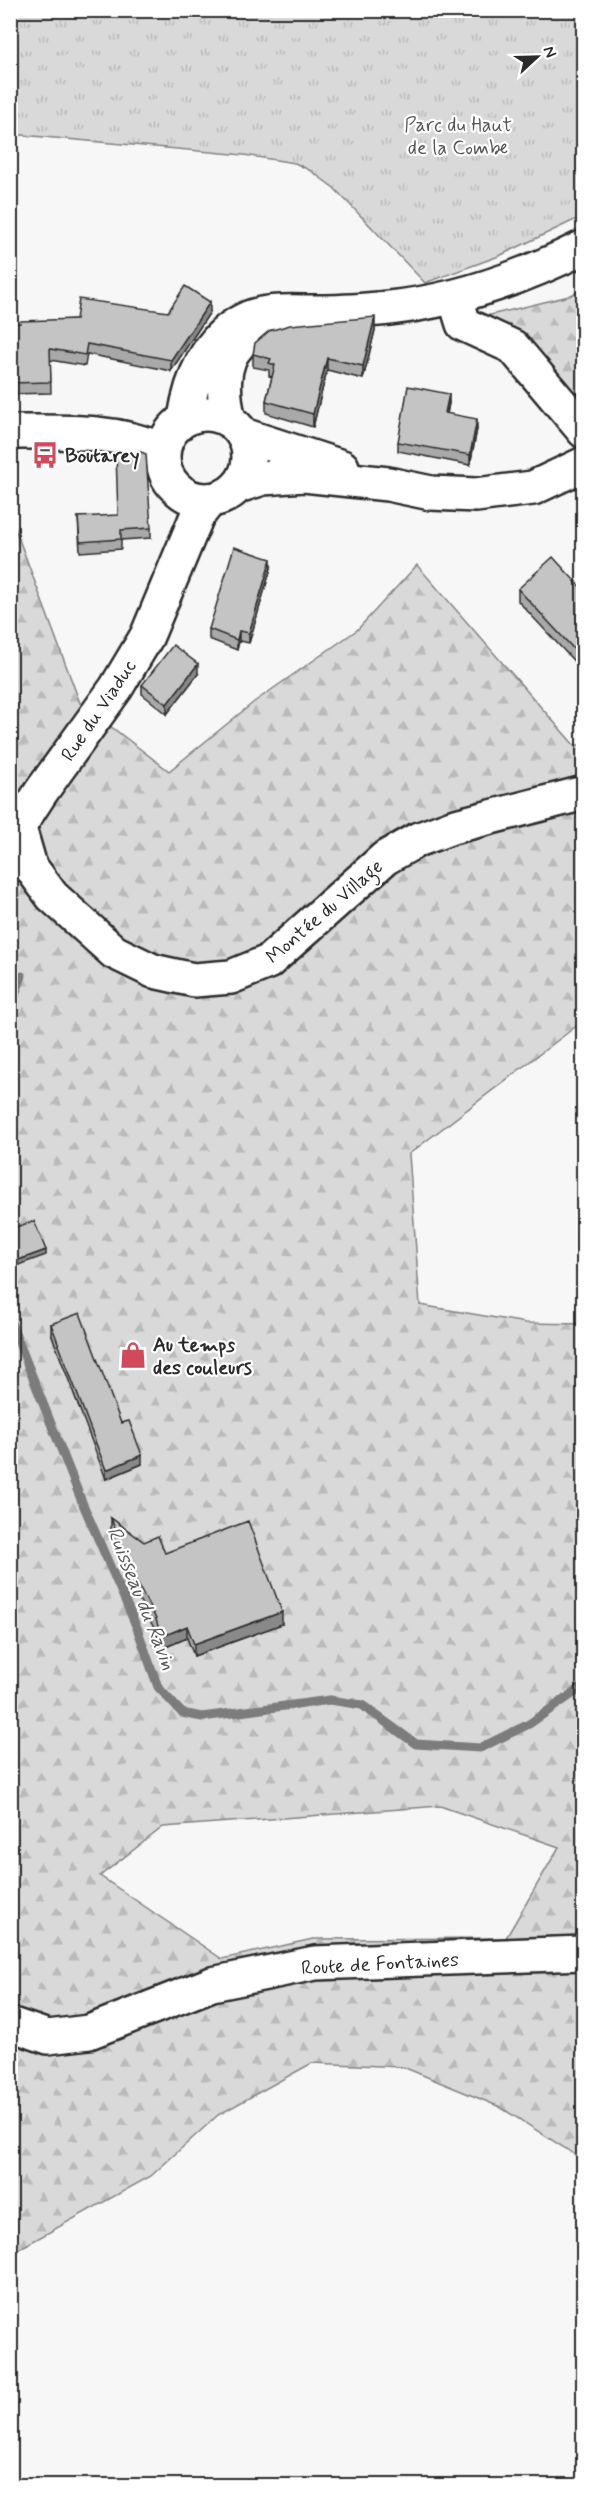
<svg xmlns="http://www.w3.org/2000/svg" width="594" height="2496" viewBox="0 0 594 2496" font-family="Mynerve,sans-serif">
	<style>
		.forest { fill: url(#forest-firs); stroke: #828282; stroke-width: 1.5; fill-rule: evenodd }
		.park { fill: url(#park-tufts); stroke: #828282; stroke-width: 1.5 }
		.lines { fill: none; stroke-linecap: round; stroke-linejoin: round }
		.stream { stroke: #7b7b7b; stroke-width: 9 }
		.street-casing { stroke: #2b2b2b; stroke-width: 38 }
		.secondary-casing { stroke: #2b2b2b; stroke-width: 38 }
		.street { stroke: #fff; stroke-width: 33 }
		.secondary { stroke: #fff; stroke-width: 33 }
		.wall { fill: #a9a9a9; stroke: #2b2b2b; stroke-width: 1.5 }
		.shaded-wall { fill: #898989; stroke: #2b2b2b; stroke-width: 1.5 }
		.building { fill: #c4c4c4; stroke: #2b2b2b; stroke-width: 1.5 }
		.labels { text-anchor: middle; stroke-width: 4.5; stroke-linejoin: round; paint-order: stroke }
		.park-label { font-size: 20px; fill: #565656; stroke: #fff }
		.poi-label { font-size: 20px; font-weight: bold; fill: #2b2b2b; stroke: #fff; text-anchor: start }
		.street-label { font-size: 20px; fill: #2b2b2b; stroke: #fff }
		.water-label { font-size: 21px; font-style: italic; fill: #5a5a5a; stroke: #fff }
	</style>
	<defs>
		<pattern id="forest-firs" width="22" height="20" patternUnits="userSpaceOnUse" patternTransform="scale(1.5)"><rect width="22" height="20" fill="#d9d9d9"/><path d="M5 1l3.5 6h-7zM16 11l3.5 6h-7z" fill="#bababa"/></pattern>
		<pattern id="park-tufts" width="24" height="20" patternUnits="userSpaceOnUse" patternTransform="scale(1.5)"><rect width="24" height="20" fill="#d9d9d9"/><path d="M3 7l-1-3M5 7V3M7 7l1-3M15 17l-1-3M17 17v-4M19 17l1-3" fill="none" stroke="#bababa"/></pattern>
	</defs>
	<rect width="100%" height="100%" fill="#f7f7f7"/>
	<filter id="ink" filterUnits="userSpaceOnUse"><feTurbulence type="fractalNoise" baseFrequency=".0167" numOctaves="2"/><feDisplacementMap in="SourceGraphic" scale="12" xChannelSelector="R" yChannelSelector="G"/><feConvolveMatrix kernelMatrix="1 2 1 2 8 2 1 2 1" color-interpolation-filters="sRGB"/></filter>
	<g filter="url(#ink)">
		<g class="forest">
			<path d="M 583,289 L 583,413 L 474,319 L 569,296 Z"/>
			<path d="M 10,515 L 80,703 L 169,771 L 254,702 L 357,630 L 417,565 L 574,745 L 583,745 L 583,1021 L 409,1154 L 420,1305 L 526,1323 L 583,1324 L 583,2160 L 500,2107 L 403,2067 L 312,2063 L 218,2115 L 151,2176 L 17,2250 L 11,2249 ZM 440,1806 L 559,1847 L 506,1938 L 313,1939 L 222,1959 L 100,1876 L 163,1827 Z"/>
		</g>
		<path class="park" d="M 11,10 L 583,11 L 583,216 L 499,256 L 425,283 L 334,188 L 311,171 L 295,163 L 244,155 L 11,134 Z"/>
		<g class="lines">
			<g class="stream">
				<path d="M 10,1009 L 22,976"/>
				<path d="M 10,1320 L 82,1502 L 137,1628 L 158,1687 L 182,1713 L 202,1717 L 330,1700 L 362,1705 L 416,1744 L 480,1748 L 529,1724 L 584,1686"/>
			</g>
			<defs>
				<path id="street" d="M 455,298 L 463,324 L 513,347 L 584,431"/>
				<g id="secondary">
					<circle cx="206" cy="457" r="43"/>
					<path d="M 185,418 C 191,380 207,338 244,320 C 268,308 299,313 325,312 C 346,312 368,310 389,308 C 457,301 522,278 584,247"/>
					<path d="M 229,420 C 223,396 220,363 239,344 C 243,339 250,336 254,333"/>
					<path d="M 10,432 C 62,432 115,429 162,450"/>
					<path d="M 243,435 L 342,467"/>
					<path d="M 238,486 L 263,478 L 304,475 L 388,484 L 431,493 L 476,495 L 533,488 L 584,464"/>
					<path d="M 19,828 L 30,866 L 52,896 L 114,952 L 153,971 L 194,980 L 231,977 L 268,962 L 385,858 L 417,840 L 452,827 L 584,793"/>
					<path d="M 10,840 L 41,792 L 116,688 L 147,636 L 197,516 L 210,500"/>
					<path d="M 10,2024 L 48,2037 L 89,2032 L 212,1984 L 315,1963 L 584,1953"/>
				</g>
			</defs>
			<use href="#street" class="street-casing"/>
			<use href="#secondary" class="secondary-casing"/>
			<use href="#street" class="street"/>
			<use href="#secondary" class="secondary"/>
		</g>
		<g class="wall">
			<path d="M 168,312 L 210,312 L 171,371 L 87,354 L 85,366 L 50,360 L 51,393 L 10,394 L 10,324 Z"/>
			<path d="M 375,330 L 363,379 L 327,370 L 313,427 L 266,413 L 266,401 L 272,377 L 269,376 L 269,370 L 253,367 L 253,354 Z"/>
			<path d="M 449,403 L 447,414 L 477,429 L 470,465 L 398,451 L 398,442 Z"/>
			<path d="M 78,517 L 151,528 L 151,538 L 121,540 L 121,549 L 80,552 Z"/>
			<path d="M 271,568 L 249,643 L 239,641 L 237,650 L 209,639 L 209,629 Z"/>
			<path d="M 518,589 L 584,591 L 584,672 L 518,601 Z"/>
			<path d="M 198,674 L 167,714 L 142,694 L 142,685 Z"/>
			<path d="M 51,1324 L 121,1423 L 142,1464 L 106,1479 L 51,1333 Z"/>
			<path d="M 111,1518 L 144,1542 L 165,1553 L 282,1624 L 194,1656 L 187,1638 L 161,1649 L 156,1632 L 129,1580 L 111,1531 Z"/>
		</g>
		<g class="shaded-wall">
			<path d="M 210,302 L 210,312 L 171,371 L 171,360 Z"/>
			<path d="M 375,317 L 375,330 L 363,379 L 363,366 Z"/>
			<path d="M 327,358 L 327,370 L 313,427 L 313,414 Z"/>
			<path d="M 449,394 L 449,403 L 445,423 L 445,413 Z"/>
			<path d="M 477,419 L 477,429 L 470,465 L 470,455 Z"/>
			<path d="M 271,559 L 271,568 L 249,643 L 249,633 Z"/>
			<path d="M 239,631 L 239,641 L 237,650 L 237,640 Z"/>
			<path d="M 198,664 L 198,674 L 167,714 L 167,704 Z"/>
			<path d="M 46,1250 L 46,1255 L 13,1267 L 13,1262 Z"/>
			<path d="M 142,1455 L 142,1464 L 106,1479 L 106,1470 Z"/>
			<path d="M 282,1612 L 282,1624 L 194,1656 L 194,1644 Z"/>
			<path d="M 187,1626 L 187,1638 L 161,1649 L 161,1637 Z"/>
		</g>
		<g class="building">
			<path d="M 185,286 L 210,302 L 171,360 L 87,344 L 85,355 L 50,349 L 51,382 L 10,383 L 10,324 L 20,323 L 21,321 L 76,319 L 79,299 L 168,312 Z"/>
			<path d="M 375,317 L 363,366 L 327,358 L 313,414 L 266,401 L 275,365 L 269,363 L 271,359 L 253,354 L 255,343 L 269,331 L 290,325 Z"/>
			<path d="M 408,386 L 449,394 L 445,413 L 477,419 L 470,455 L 398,442 Z"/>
			<path d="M 141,452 L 146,454 L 151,528 L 121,530 L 121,539 L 80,542 L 78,517 L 118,515 L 116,453 Z"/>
			<path d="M 234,547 L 271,559 L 249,633 L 239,631 L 237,640 L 209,629 Z"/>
			<path d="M 553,557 L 584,591 L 584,660 L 518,589 Z"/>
			<path d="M 173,645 L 198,664 L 167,704 L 142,685 Z"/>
			<path d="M 34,1221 L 46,1250 L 13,1262 L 10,1257 L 10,1229 Z"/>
			<path d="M 80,1313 L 121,1423 L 129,1421 L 142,1455 L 106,1470 L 51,1324 Z"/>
			<path d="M 111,1518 L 144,1542 L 158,1536 L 165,1553 L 248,1521 L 282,1612 L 194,1644 L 187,1626 L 161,1637 L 156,1619 L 129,1567 Z"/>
		</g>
	</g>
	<defs>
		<symbol id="bus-bare" viewBox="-9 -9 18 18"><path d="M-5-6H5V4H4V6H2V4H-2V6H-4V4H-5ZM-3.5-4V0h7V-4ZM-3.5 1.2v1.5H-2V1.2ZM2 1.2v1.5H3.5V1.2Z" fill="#d1495b" stroke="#fff" stroke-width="2.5" paint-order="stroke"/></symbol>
		<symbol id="shop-bare" viewBox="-9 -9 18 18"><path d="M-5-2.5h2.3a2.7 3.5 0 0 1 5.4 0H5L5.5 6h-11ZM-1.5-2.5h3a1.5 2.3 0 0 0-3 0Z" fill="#d1495b" stroke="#fff" stroke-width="2.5" paint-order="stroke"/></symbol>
	</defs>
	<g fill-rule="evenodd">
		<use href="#bus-bare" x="26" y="436" width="38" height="38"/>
		<use href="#shop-bare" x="114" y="1336" width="38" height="38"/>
	</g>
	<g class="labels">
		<g class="park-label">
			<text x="458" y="131">Parc du Haut<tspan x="458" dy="23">de la Combe</tspan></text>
		</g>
		<g class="poi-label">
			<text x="65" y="462">Boutarey</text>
			<text x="153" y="1351">Au temps<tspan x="153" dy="23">des couleurs</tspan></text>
		</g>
		<g class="street-label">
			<text transform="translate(98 710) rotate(-56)" y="7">Rue du Viaduc</text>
			<text transform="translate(324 911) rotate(-41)" y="7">Montée du Village</text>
			<text transform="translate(380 1963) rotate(-3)" y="7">Route de Fontaines</text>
		</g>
		<g class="water-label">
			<text transform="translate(142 1598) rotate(68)" y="7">Ruisseau du Ravin</text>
		</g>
	</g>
	<rect width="594" height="2496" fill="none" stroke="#fff" stroke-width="36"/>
	<rect x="18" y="18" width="558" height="2460" fill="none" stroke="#2b2b2b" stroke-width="2" filter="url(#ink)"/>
	<g transform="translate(537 57) rotate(68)" stroke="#ffffff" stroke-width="4.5" paint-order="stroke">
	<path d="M0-4.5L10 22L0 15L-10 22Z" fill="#2b2b2b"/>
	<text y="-9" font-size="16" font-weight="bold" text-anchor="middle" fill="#2b2b2b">N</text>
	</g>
</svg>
